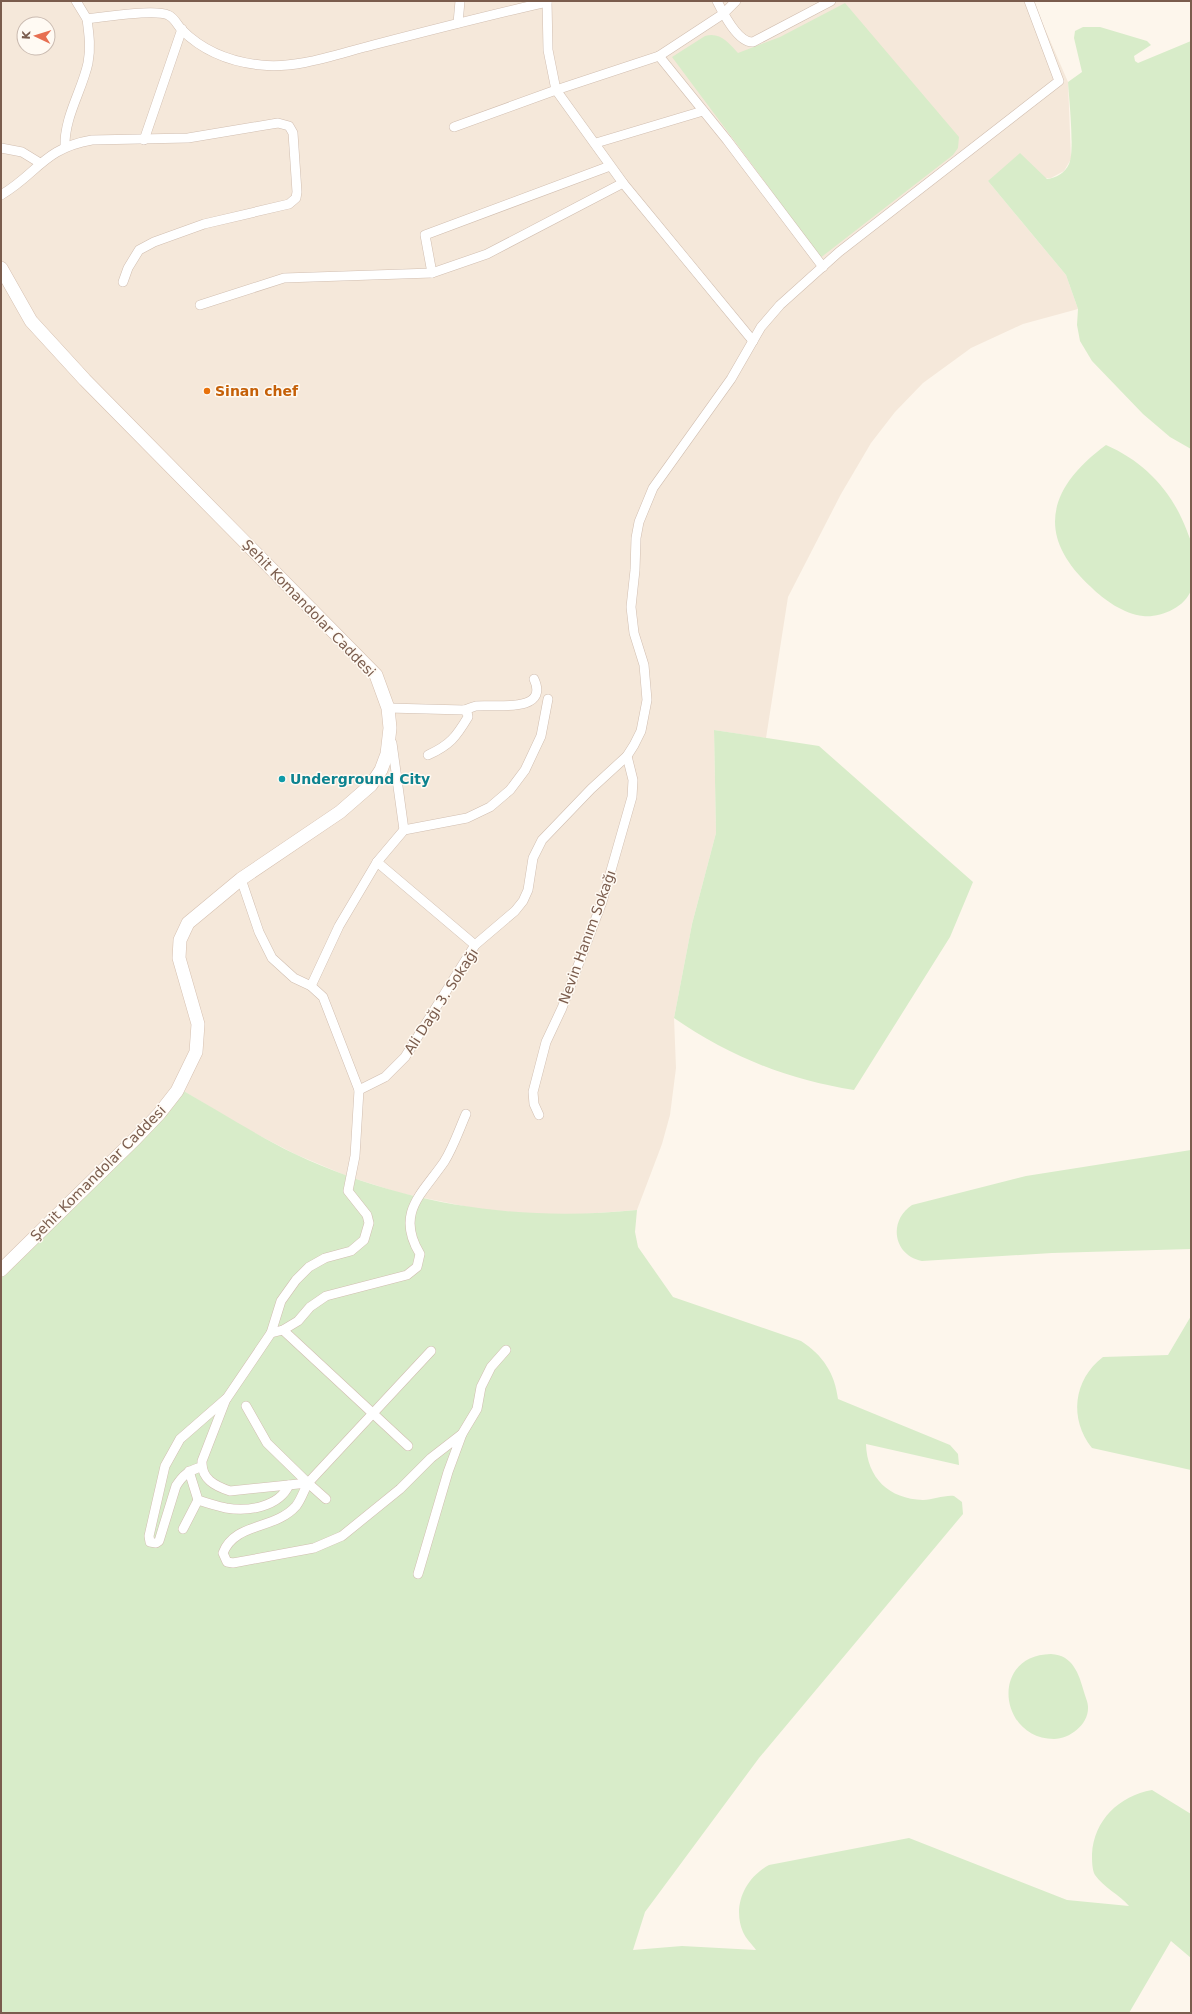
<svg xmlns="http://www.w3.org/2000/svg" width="1192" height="2014" viewBox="0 0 1192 2014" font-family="'DejaVu Sans',sans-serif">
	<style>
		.residential { fill: #f5e8da; fill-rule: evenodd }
		.green { fill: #d8ecc9 }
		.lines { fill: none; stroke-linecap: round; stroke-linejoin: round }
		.street-casing { stroke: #d1beb0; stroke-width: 10 }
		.secondary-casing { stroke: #d6c0b0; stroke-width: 14 }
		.street { stroke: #fff; stroke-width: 9 }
		.secondary { stroke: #fff; stroke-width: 13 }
		.food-dot { fill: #e8710a; stroke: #fffaf3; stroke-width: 1.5 }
		.culture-dot { fill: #0f9aa8; stroke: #fffaf3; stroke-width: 1.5 }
		.labels { text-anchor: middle; stroke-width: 3; stroke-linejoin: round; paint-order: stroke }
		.food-label { font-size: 14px; font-weight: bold; fill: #c56008; stroke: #fffaf3; text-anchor: start }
		.street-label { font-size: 14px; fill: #7a5c4d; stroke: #fffaf3 }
		.culture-label { font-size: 14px; font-weight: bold; fill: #0d838f; stroke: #fffaf3; text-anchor: start }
	</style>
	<rect width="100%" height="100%" fill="#fdf6ec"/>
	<path class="residential" d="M 1,1 L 1033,1 L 1068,82 L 1071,159 L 1064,171 L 1051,178 L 988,181 L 1066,275 L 1078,309 L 1023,324 L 971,348 L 923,383 L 895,412 L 871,443 L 841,494 L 788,597 L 766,738 L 714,730 L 716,833 L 692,924 L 674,1018 L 676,1068 L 670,1115 L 662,1144 L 637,1210 L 584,1214 L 531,1214 L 478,1209 L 400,1193 L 347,1176 L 295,1154 L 245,1128 L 182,1090 L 1,1270 ZM 24,24 L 48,24 L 48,48 L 24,48 Z"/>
	<g class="green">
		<path d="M 845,3 L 959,137 L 958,148 L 953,155 L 815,262 L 771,190 L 672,57 L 705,36 C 720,32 728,42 738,53 L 780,37 Z"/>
		<path d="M 1083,27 L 1100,27 L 1147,41 L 1151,45 L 1134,56 L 1135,61 L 1138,63 L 1191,41 L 1191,449 L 1170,437 L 1143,414 L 1092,361 L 1080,341 L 1077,325 L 1078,309 L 1066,275 L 988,181 L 1020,153 L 1047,179 C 1056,178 1065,173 1069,164 C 1075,152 1069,99 1068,82 L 1082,72 L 1074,38 L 1075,31 Z"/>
		<path d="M 1106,445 C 1145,462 1172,491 1187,531 C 1188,534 1190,538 1191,542 C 1192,549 1192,584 1191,590 C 1185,608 1159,618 1143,616 C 1124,614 1104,600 1091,587 C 1034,535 1049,487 1106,445 Z"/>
		<path d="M 714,730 L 819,746 L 973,882 L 950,937 L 854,1090 C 788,1080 729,1056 674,1018 L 692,924 L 716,833 Z"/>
		<path d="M 182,1090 C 219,1111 256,1135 295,1154 C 403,1205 519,1222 637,1210 L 635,1232 L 638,1247 L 673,1297 L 801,1341 C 823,1355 835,1374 838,1399 L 950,1445 L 958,1454 L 959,1465 L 866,1444 C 867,1478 889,1499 923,1500 C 933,1500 944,1495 954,1496 L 962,1502 L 963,1514 L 759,1758 L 645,1912 L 633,1950 L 682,1946 L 756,1950 C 752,1944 746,1939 743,1932 C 732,1906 745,1878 769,1865 L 909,1838 L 1067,1900 L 1129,1906 C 1120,1895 1103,1887 1095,1875 C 1092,1870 1092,1860 1092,1854 C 1094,1820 1119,1796 1152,1790 L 1191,1814 L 1191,1958 L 1171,1941 L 1129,2013 L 1,2013 L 1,1271 Z"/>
		<path d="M 1191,1150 L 1191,1249 L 1052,1253 L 922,1261 C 893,1255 888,1221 912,1205 L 1026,1176 Z"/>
		<path d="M 1191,1316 L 1191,1470 L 1092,1448 C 1069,1419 1073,1380 1103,1357 L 1168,1355 Z"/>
		<path d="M 1051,1654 C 1073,1655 1079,1674 1084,1692 C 1085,1696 1088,1702 1088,1707 C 1089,1724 1070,1739 1054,1739 C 999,1739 989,1655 1051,1654 Z"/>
	</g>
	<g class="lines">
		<defs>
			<g id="street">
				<path d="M 76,1 L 87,19 C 103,17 155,9 168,15 C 175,18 177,25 182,30 C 203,51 231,62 261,65 C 298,69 337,54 373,45 C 431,30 489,15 547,2"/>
				<path d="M 547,1 L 548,50 L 556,90 L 623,183 L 753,341"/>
				<path d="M 717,1 C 723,13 738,43 753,42 L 831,1"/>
				<path d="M 458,23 L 460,1"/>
				<path d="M 659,56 L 727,140 L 823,267"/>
				<path d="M 454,127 L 556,90 L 659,56 L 723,14 L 736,1"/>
				<path d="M 144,140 L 182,29"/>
				<path d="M 596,143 L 703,111"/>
				<path d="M 65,147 C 64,117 82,91 88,63 C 91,48 89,34 87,19"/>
				<path d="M 1,148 L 22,152 L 40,163"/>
				<path d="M 1,195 C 37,174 44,148 92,140 L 188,138 L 278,123 L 289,126 L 293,133 L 297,192 L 296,198 L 289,204 L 204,224 L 154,242 L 139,250 L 128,268 L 123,282"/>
				<path d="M 432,273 L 425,235 L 610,166"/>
				<path d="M 200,305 L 284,278 L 432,273 L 487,254 L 623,183"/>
				<path d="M 388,708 L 464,710 C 468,709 472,707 476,706 C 493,704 550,714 534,679"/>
				<path d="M 392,743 L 404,830"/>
				<path d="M 428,755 C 450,745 456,737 468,717 L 467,712 L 464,710"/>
				<path d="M 377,862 L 475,945"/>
				<path d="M 311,986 L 339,926 L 377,862 L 404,830 L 467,818 L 490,807 L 510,790 L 525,770 L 541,736 L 548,699"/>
				<path d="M 359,1090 L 385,1077 L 405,1057 L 475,945 L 515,911 L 523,901 L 528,890 L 533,858 L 542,840 L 591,789 L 627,756 L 634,745 L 641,731 L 647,700 L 644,665 L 634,633 L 631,607 L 635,570 L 636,538 L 639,522 L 653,488 L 731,379 L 761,327 L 780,305 L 839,252 L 1059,81 L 1029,1"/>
				<path d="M 539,1115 L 534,1104 L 533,1092 L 546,1042 L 562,1008 L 602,902 L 632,797 L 633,780 L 627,756"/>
				<path d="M 283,1330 L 408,1446"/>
				<path d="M 271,1333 L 283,1330 L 298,1321 L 310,1307 L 326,1296 L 407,1275 L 417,1267 L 420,1254 C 395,1213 422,1194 444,1162 C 453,1148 459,1130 466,1114"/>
				<path d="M 226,1399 L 202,1461 C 201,1479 215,1486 230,1491 L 308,1483"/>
				<path d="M 246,1406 L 267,1443 L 308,1483 L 326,1499"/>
				<path d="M 462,1434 L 477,1409 L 481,1387 L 491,1367 L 506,1350"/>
				<path d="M 202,1467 C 189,1470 183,1475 176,1486 L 159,1541 L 156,1543 L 150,1542 L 149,1536 L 165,1466 L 180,1439 L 227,1398 L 271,1333 L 281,1301 L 296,1280 L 309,1267 L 325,1258 L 351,1251 L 364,1240 L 369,1223 L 367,1215 L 348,1191 L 355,1156 L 359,1090 L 323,997 L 311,986 L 294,978 L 272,958 L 259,932 L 241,879"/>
				<path d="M 189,1471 L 198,1500 C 207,1503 217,1506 226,1508 C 248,1512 279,1507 289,1485"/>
				<path d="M 183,1529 L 198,1500"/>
				<path d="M 418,1574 L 448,1472 L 462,1434 L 431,1458 L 400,1489 L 342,1536 L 314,1548 L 233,1563 L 227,1562 L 223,1553 C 235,1522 275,1530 296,1506 C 301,1500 304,1490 308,1483 L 431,1351"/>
			</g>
			<path id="secondary" d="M 1,268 L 31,321 L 85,380 L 376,675 L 388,708 L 390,728 L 387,754 L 381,770 L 371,785 L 340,812 L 241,879 L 188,923 L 180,940 L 179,958 L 198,1024 L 196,1052 L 177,1091 L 159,1114 L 136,1138 L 1,1270"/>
		</defs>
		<use href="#street" class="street-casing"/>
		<use href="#secondary" class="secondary-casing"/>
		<use href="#street" class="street"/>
		<use href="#secondary" class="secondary"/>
	</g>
	<circle class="food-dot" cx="207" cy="391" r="4"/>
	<circle class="culture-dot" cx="282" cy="779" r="4"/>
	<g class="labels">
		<g class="food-label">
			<text x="215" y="396">Sinan chef</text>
		</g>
		<g class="street-label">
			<text transform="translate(309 608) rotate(46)" y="5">Şehit Komandolar Caddesi</text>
			<text transform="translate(587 937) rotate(-70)" y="5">Nevin Hanım Sokağı</text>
			<text transform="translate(441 1001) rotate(-57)" y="5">Ali Dağı 3. Sokağı</text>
			<text transform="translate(98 1173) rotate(-45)" y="5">Şehit Komandolar Caddesi</text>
		</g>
		<g class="culture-label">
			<text x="290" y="784">Underground City</text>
		</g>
	</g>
	<rect width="1192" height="2014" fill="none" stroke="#7a5c4d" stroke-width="4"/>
	<g transform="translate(36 36) rotate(274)"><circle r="19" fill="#fffaf3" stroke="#cabbb1"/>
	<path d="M0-3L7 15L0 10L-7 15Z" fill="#e76f51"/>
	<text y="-6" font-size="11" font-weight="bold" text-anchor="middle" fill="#7a5c4d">K</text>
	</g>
</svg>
